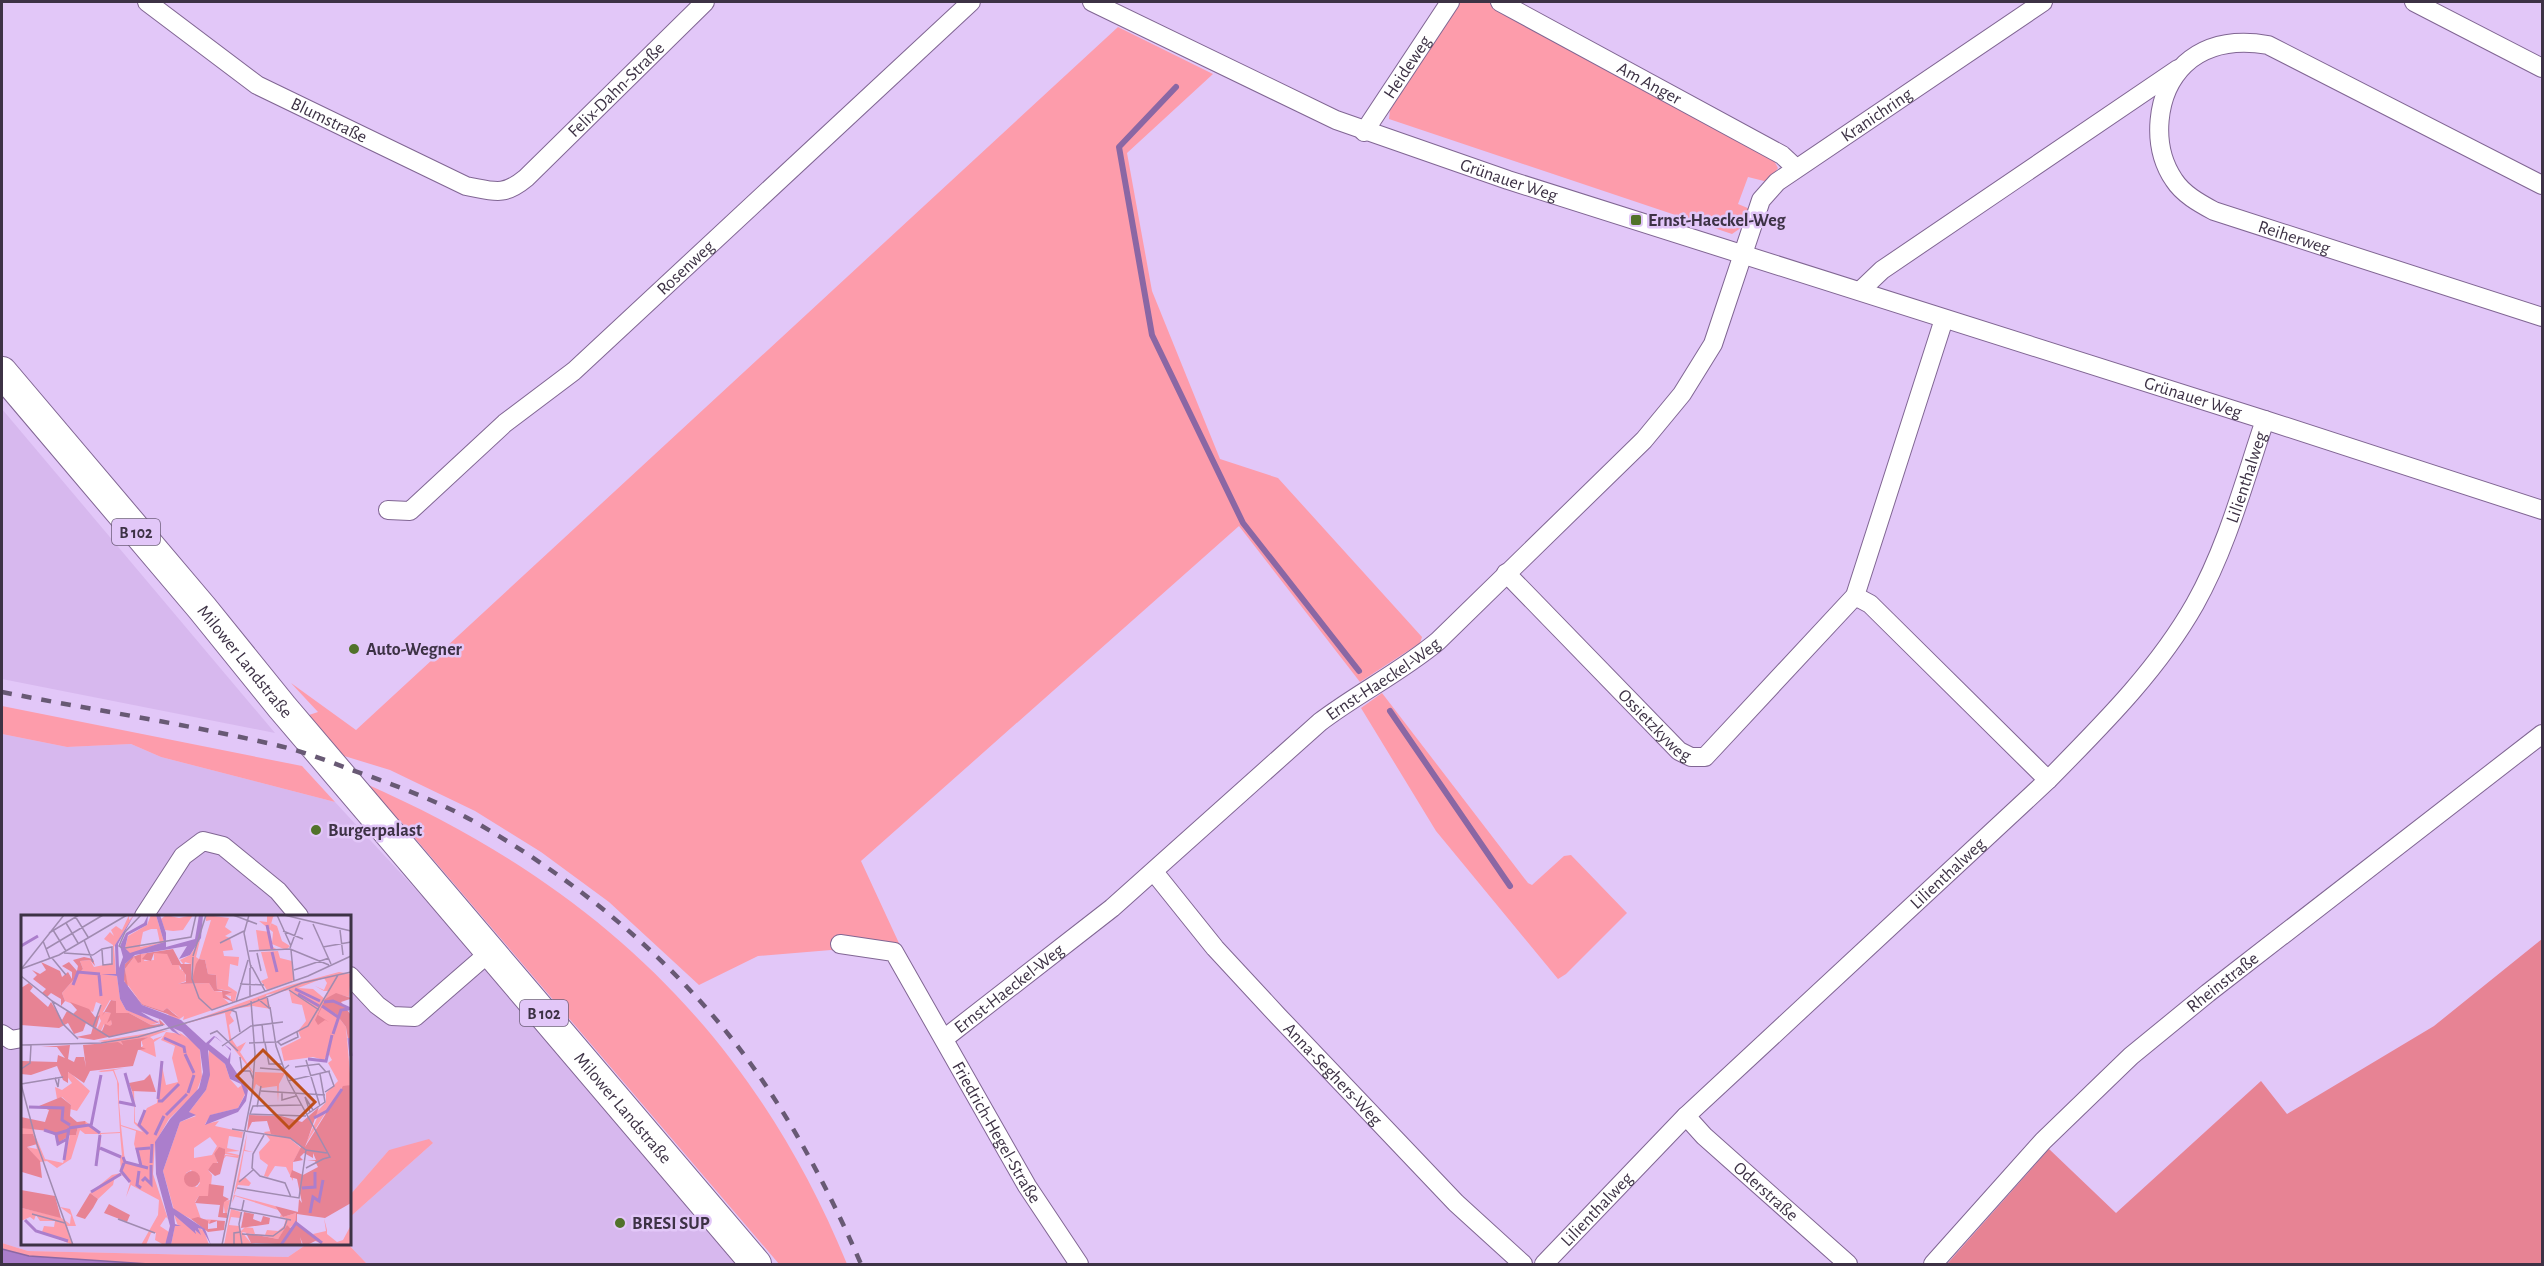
<svg xmlns="http://www.w3.org/2000/svg" width="2544" height="1266" viewBox="0 0 2544 1266" font-family="'Alegreya Sans',sans-serif">
	<style>
		.built { fill: #d7b8ee }
		.green { fill: #fd9cab }
		.forest { fill: #e78394 }
		.water { fill: #ab7ecc; stroke: #8a67a4; stroke-width: 1.5 }
		.lines { fill: none; stroke-linecap: round; stroke-linejoin: round }
		.stream { stroke: #8a67a4; stroke-width: 6 }
		.minor-casing { stroke: #806693; stroke-width: 20 }
		.primary-casing { stroke: #806693; stroke-width: 32 }
		.minor { stroke: #fff; stroke-width: 18 }
		.primary { stroke: #fff; stroke-width: 30 }
		.rail { stroke: #685974; stroke-width: 4.5; stroke-dasharray: 10 10; stroke-linecap: butt }
		.poi-dot { fill: #51722a; stroke: #e2c7f8; stroke-width: 2 }
		.labels { text-anchor: middle; stroke-width: 5; stroke-linejoin: round; paint-order: stroke }
		.shield { fill: #e2c7f8; stroke: #6e5f7b; stroke-width: 1.5 }
		.shield-label { font-size: 16px; font-weight: bold; fill: #3d3245 }
		.street-label { font-size: 18px; fill: #3d3245; stroke: #e2c7f8 }
		.poi-label { font-size: 18px; font-weight: bold; fill: #3d3245; stroke: #e2c7f8; text-anchor: start }
		.inset-river { fill: none; stroke: #ab7ecc; stroke-width: 3 }
		.inset-road { fill: none; stroke: #a08bb0; stroke-width: 1.5 }
		.view { fill: #bd4f1a; fill-opacity: 0.15; stroke: #bd4f1a; stroke-width: 3 }
		.inset-edge { fill: none; stroke: #3d3245; stroke-width: 3 }
	</style>
	<rect width="100%" height="100%" fill="#e2c7f8"/>
	<g class="built">
		<path d="M 2,409 L 275,733 L 2,679 Z"/>
		<path d="M 2,734 L 67,747 L 131,744 L 161,757 L 335,802 L 494,974 L 740,1264 L 367,1264 L 348,1244 L 350,1244 L 350,1217 L 433,1143 L 389,1150 L 350,1195 L 350,916 L 22,916 L 22,1244 L 307,1244 L 288,1257 L 28,1251 L 2,1243 Z"/>
	</g>
	<g class="green">
		<path d="M 1460,2 L 1489,2 L 1772,157 L 1778,168 L 1768,182 L 1748,177 L 1738,204 L 1750,209 L 1745,225 L 1732,234 L 1389,119 L 1390,110 Z"/>
		<path d="M 1118,27 L 1213,74 L 1127,153 L 1152,291 L 1220,459 L 1278,478 L 1422,637 L 1420,643 L 1360,682 L 1239,526 L 861,861 L 904,954 L 890,960 L 831,950 L 758,956 L 699,985 L 609,902 L 541,852 L 475,811 L 390,770 L 341,755 L 306,716 L 318,712 L 291,683 L 356,730 Z"/>
		<path d="M 1382,693 L 1528,883 L 1532,885 L 1564,856 L 1571,855 L 1627,913 L 1566,974 L 1558,979 L 1436,831 L 1361,708 Z"/>
		<path d="M 2,706 L 302,766 L 335,802 L 161,757 L 131,744 L 67,747 L 2,734 Z"/>
		<path d="M 364,783 C 592,883 752,1032 847,1264 L 779,1264 L 402,823 Z"/>
		<path d="M 429,1139 L 433,1143 L 350,1217 L 350,1195 L 389,1150 Z"/>
		<path d="M 2,1243 L 28,1251 L 288,1257 L 307,1244 L 348,1244 L 367,1264 L 149,1264 L 29,1256 L 2,1249 Z"/>
	</g>
	<path class="forest" d="M 2542,939 L 2542,1264 L 1947,1264 L 2049,1149 L 2116,1213 L 2261,1081 L 2287,1114 L 2434,1026 Z"/>
	<path class="water" d="M 2,1249 L 29,1256 L 149,1264 L 2,1264 Z"/>
	<g class="lines">
		<g class="stream">
			<path d="M 1176,87 L 1119,147 L 1152,335 L 1243,523 L 1359,671"/>
			<path d="M 1390,711 L 1510,886"/>
		</g>
		<defs>
			<g id="minor">
				<path id="s1" d="M 147,2 L 257,85 L 466,186 C 494,191 503,197 526,178 L 705,2"/>
				<path id="s2" d="M 1092,2 L 1336,120 L 1508,180 L 2265,420 L 2542,510"/>
				<path id="s3" d="M 1500,2 L 1782,155 L 1796,168"/>
				<path d="M 2414,2 L 2542,68"/>
				<path id="s4" d="M 1364,132 L 1450,2"/>
				<path id="s5" d="M 2542,185 L 2268,45 C 2239,40 2208,43 2185,64 C 2155,93 2151,146 2174,180 C 2183,194 2199,203 2214,211 L 2542,317"/>
				<path d="M 1860,291 L 1882,270 L 2178,69"/>
				<path id="s6" d="M 388,510 L 410,511 L 505,423 L 574,371 L 971,2"/>
				<path id="s7" d="M 1506,573 L 1679,751 L 1691,757 L 1705,757 L 1855,596 L 1944,319"/>
				<path d="M 1855,596 L 1870,604 L 2048,780"/>
				<path id="s8" d="M 1154,872 L 1215,948 L 1278,1016 L 1456,1203 L 1523,1264"/>
				<path d="M 144,916 L 183,856 L 203,841 L 223,846 L 278,891 L 299,916"/>
				<path id="s9" d="M 840,944 L 894,952 L 1027,1186 L 1079,1264"/>
				<path d="M 350,976 L 377,1005 L 392,1016 L 415,1017 L 491,951"/>
				<path d="M 2,1034 L 11,1040 L 22,1038"/>
				<path id="s10" d="M 945,1038 L 1112,908 L 1320,722 C 1358,693 1401,672 1438,641 L 1644,440 L 1682,394 L 1713,344 L 1761,200 L 1777,182 L 2043,2"/>
				<path id="s11" d="M 1686,1116 L 1704,1136 L 1848,1264"/>
				<path id="s12" d="M 1544,1264 L 1686,1116 L 2048,780 C 2101,726 2157,671 2195,604 C 2227,547 2244,482 2265,420"/>
				<path id="s13" d="M 1933,1264 L 2043,1141 L 2131,1056 L 2208,993 L 2542,734"/>
			</g>
			<g id="primary">
				<path id="s14" d="M 2,372 L 202,608 L 282,707 L 756,1264"/>
			</g>
		</defs>
		<use href="#minor" class="minor-casing"/>
		<use href="#primary" class="primary-casing"/>
		<use href="#minor" class="minor"/>
		<use href="#primary" class="primary"/>
		<path class="rail" d="M 2,692 C 93,710 186,724 276,745 C 301,751 326,760 349,769 C 392,784 436,800 475,822 C 582,883 682,967 753,1067 C 797,1129 831,1195 861,1264"/>
	</g>
	<g class="poi-dot">
		<rect x="1630" y="214" width="12" height="12" rx="3"/>
		<circle cx="354" cy="649" r="6"/>
		<circle cx="316" cy="830" r="6"/>
		<circle cx="620" cy="1223" r="6"/>
	</g>
	<g class="labels">
		<g class="shield">
			<rect x="112" y="519" width="48" height="26" rx="4.5"/>
			<rect x="520" y="1000" width="48" height="26" rx="4.5"/>
		</g>
		<g class="shield-label">
			<text x="136" y="538">B 102</text>
			<text x="544" y="1019">B 102</text>
		</g>
		<g class="street-label">
			<text dy="6" stroke="none"><textPath href="#s4" startOffset="78">Heideweg</textPath></text>
			<text dy="6" stroke="none"><textPath href="#s3" startOffset="170">Am Anger</textPath></text>
			<text dy="6" stroke="none"><textPath href="#s1" startOffset="560">Felix-Dahn-Straße</textPath></text>
			<text dy="6" stroke="none"><textPath href="#s10" startOffset="1336">Kranichring</textPath></text>
			<text dy="6" stroke="none"><textPath href="#s1" startOffset="218">Blumstraße</textPath></text>
			<text dy="6" stroke="none"><textPath href="#s2" startOffset="454">Grünauer Weg</textPath></text>
			<text dy="6" stroke="none"><textPath href="#s5" startOffset="657">Reiherweg</textPath></text>
			<text dy="6" stroke="none"><textPath href="#s6" startOffset="390">Rosenweg</textPath></text>
			<text dy="6" stroke="none"><textPath href="#s2" startOffset="1172">Grünauer Weg</textPath></text>
			<text dy="6" stroke="none"><textPath href="#s12" startOffset="1066">Lilienthalweg</textPath></text>
			<text dy="6" stroke="none"><textPath href="#s14" startOffset="378">Milower Landstraße</textPath></text>
			<text dy="6" stroke="none"><textPath href="#s10" startOffset="567">Ernst-Haeckel-Weg</textPath></text>
			<text dy="6" stroke="none"><textPath href="#s7" startOffset="213">Ossietzkyweg</textPath></text>
			<text dy="6" stroke="none"><textPath href="#s12" startOffset="562">Lilienthalweg</textPath></text>
			<text dy="6" stroke="none"><textPath href="#s13" startOffset="405">Rheinstraße</textPath></text>
			<text dy="6" stroke="none"><textPath href="#s10" startOffset="81">Ernst-Haeckel-Weg</textPath></text>
			<text dy="6" stroke="none"><textPath href="#s8" startOffset="270">Anna-Seghers-Weg</textPath></text>
			<text dy="6" stroke="none"><textPath href="#s14" startOffset="963">Milower Landstraße</textPath></text>
			<text dy="6" stroke="none"><textPath href="#s9" startOffset="262">Friedrich-Hegel-Straße</textPath></text>
			<text dy="6" stroke="none"><textPath href="#s11" startOffset="110">Oderstraße</textPath></text>
			<text dy="6" stroke="none"><textPath href="#s12" startOffset="76">Lilienthalweg</textPath></text>
		</g>
		<g class="poi-label">
			<text x="1648" y="226">Ernst-Haeckel-Weg</text>
			<text x="366" y="655">Auto-Wegner</text>
			<text x="328" y="836">Burgerpalast</text>
			<text x="632" y="1229">BRESI SUP</text>
		</g>
	</g>
	<g transform="translate(21 915)">
		<rect width="330" height="330" fill="#e2c7f8"/>
		<path d="M 108,0 L 108,5 L 113,0 L 93,32 L 95,59 L 89,60 L 96,61 L 99,84 L 105,95 L 139,107 L 130,110 L 108,98 L 95,98 L 95,86 L 89,85 L 82,97 L 90,98 L 91,109 L 86,117 L 83,109 L 80,116 L 76,114 L 80,106 L 77,99 L 80,89 L 75,87 L 72,97 L 44,86 L 41,78 L 62,54 L 59,46 L 69,45 L 73,52 L 92,48 L 92,30 L 83,24 L 89,17 L 93,21 L 90,15 L 95,11 L 101,15 ZM 130,0 L 135,0 L 143,27 L 109,39 L 104,33 L 107,21 L 126,10 ZM 130,14 L 136,14 L 139,28 L 119,32 L 122,17 ZM 145,0 L 158,3 L 172,0 L 162,15 L 152,16 L 144,15 L 140,4 ZM 185,0 L 208,3 L 204,12 L 211,17 L 204,21 L 209,23 L 212,35 L 202,36 L 203,41 L 218,42 L 217,51 L 209,49 L 207,71 L 216,77 L 214,86 L 229,82 L 213,87 L 210,86 L 210,81 L 204,80 L 210,76 L 196,74 L 195,60 L 187,59 L 184,45 L 178,44 L 173,65 L 170,49 L 164,47 L 161,56 L 168,53 L 168,61 L 164,55 L 165,66 L 157,69 L 188,68 L 193,76 L 202,77 L 202,83 L 209,89 L 162,105 L 163,101 L 157,105 L 147,100 L 149,97 L 158,102 L 146,93 L 142,96 L 121,89 L 106,69 L 104,54 L 113,42 L 118,48 L 120,39 L 126,38 L 123,46 L 133,45 L 133,38 L 146,38 L 151,50 L 158,49 L 159,55 L 163,50 L 159,45 L 169,40 L 174,33 L 178,26 L 179,25 L 175,42 L 178,44 L 190,5 L 185,6 ZM 246,0 L 256,0 L 252,2 L 249,13 L 250,8 L 256,11 L 261,26 L 269,31 L 265,35 L 251,29 L 252,17 L 238,6 L 246,7 ZM 235,15 L 249,17 L 250,31 L 257,35 L 238,35 ZM 257,36 L 259,43 L 271,46 L 273,65 L 246,75 L 240,66 L 247,63 L 240,37 ZM 318,57 L 330,59 L 328,82 L 316,79 L 304,84 L 301,91 L 315,99 L 325,112 L 330,170 L 320,173 L 283,232 L 297,201 L 292,201 L 305,187 L 305,178 L 317,166 L 307,148 L 311,145 L 307,138 L 303,145 L 292,142 L 263,146 L 260,133 L 280,123 L 277,116 L 285,106 L 281,90 L 271,88 L 268,75 L 245,80 L 250,94 L 232,91 L 212,94 L 209,100 L 213,106 L 208,110 L 210,123 L 216,132 L 225,127 L 219,137 L 232,157 L 232,158 L 209,129 L 204,98 L 163,109 L 266,71 ZM 303,63 L 306,68 L 303,75 L 294,71 L 303,76 L 308,76 L 304,84 L 292,74 L 277,73 ZM 152,113 L 174,128 L 179,135 L 181,162 L 175,178 L 148,204 L 134,228 L 132,259 L 147,304 L 145,302 L 139,311 L 148,317 L 149,310 L 148,323 L 143,330 L 134,325 L 135,318 L 130,318 L 125,330 L 120,330 L 137,300 L 138,285 L 110,270 L 105,282 L 109,268 L 100,259 L 94,261 L 92,270 L 77,284 L 69,278 L 91,260 L 100,258 L 99,242 L 79,234 L 74,251 L 79,219 L 64,219 L 59,215 L 50,244 L 36,253 L 26,246 L 19,247 L 6,232 L 16,234 L 12,219 L 0,219 L 0,213 L 11,213 L 24,244 L 42,248 L 49,220 L 55,220 L 57,211 L 64,206 L 80,218 L 99,217 L 96,166 L 92,156 L 80,157 L 77,156 L 103,153 L 93,155 L 98,169 L 98,186 L 113,189 L 111,176 L 113,176 L 114,207 L 117,209 L 126,193 L 136,188 L 140,146 L 145,170 L 157,167 L 151,143 L 154,131 L 140,125 L 145,117 L 160,119 ZM 98,188 L 113,190 L 113,208 L 122,217 L 100,210 ZM 100,211 L 115,216 L 113,229 L 120,251 L 104,247 ZM 99,218 L 101,241 L 79,233 L 80,219 ZM 148,115 L 129,122 L 133,125 L 133,124 L 142,121 L 133,127 L 135,142 L 117,134 L 122,131 L 120,125 L 128,122 L 101,127 L 102,130 L 77,126 ZM 188,135 L 204,149 L 209,164 L 217,173 L 221,170 L 224,179 L 217,193 L 190,200 L 184,209 L 198,206 L 194,211 L 222,217 L 221,223 L 208,221 L 206,233 L 219,236 L 205,237 L 218,240 L 210,281 L 206,298 L 204,299 L 202,286 L 209,285 L 217,243 L 205,241 L 201,246 L 204,240 L 218,241 L 204,239 L 202,233 L 193,239 L 197,247 L 187,255 L 191,260 L 189,282 L 178,281 L 174,287 L 180,304 L 197,305 L 186,309 L 182,308 L 187,305 L 170,304 L 153,295 L 142,256 L 159,207 L 175,201 L 168,197 L 185,175 ZM 189,222 L 196,231 L 191,240 L 173,243 L 173,233 ZM 170,255 L 179,268 L 176,272 L 165,269 L 165,258 ZM 48,157 L 69,176 L 56,196 L 49,194 L 50,190 L 41,182 L 36,184 L 34,172 L 41,175 L 51,168 L 45,160 ZM 234,157 L 264,158 L 258,169 L 257,187 L 256,171 L 241,173 L 235,169 L 230,184 ZM 250,216 L 268,223 L 280,233 L 272,247 L 272,266 L 265,252 L 254,251 L 247,262 L 243,261 L 247,250 L 239,244 L 238,237 L 249,225 L 243,217 ZM 226,218 L 224,235 L 232,237 L 223,236 L 218,265 L 224,262 L 230,268 L 228,271 L 217,270 L 213,280 L 254,291 L 257,295 L 214,281 L 211,288 ZM 0,289 L 1,293 L 39,302 L 49,309 L 50,300 L 39,292 L 49,294 L 55,311 L 46,311 L 52,330 L 21,317 L 23,311 L 33,312 L 34,306 L 19,306 L 15,300 L 13,305 L 9,302 L 0,306 ZM 210,294 L 220,297 L 219,303 L 210,302 L 208,310 L 218,311 L 220,316 L 224,312 L 232,313 L 234,319 L 244,320 L 246,315 L 257,316 L 263,311 L 265,303 L 259,302 L 260,299 L 262,302 L 275,298 L 274,309 L 268,313 L 266,311 L 257,324 L 221,317 L 230,328 L 237,330 L 203,330 ZM 153,300 L 175,318 L 174,314 L 179,319 L 177,312 L 183,316 L 188,330 L 150,330 L 154,310 L 157,311 ZM 303,303 L 306,315 L 306,319 L 316,327 L 322,325 L 330,310 L 330,330 L 303,330 L 294,326 L 286,330 L 295,324 L 292,319 L 305,316 Z" fill="#fd9cab" fill-rule="evenodd"/>
		<path d="M 152,34 L 160,49 L 170,49 L 171,65 L 175,49 L 178,44 L 184,45 L 187,59 L 195,60 L 196,74 L 211,77 L 204,80 L 213,87 L 202,83 L 201,76 L 193,76 L 188,68 L 157,69 L 165,67 L 165,60 L 158,50 L 151,50 L 146,39 L 133,38 L 130,46 L 121,44 L 126,38 ZM 120,39 L 120,47 L 117,48 L 113,42 L 104,54 L 107,72 L 121,89 L 142,96 L 146,93 L 158,103 L 121,90 L 105,71 L 102,62 L 104,49 L 111,42 ZM 63,42 L 72,44 L 74,51 L 69,45 L 59,46 L 62,54 L 41,78 L 44,86 L 40,91 L 40,84 L 30,78 L 26,82 L 21,78 L 25,74 L 12,64 L 16,60 L 11,55 L 19,59 L 25,55 L 20,47 L 39,56 L 41,62 L 47,57 L 51,64 L 51,57 L 41,51 L 48,47 L 56,56 L 57,51 L 52,45 ZM 8,68 L 12,72 L 9,76 L 27,92 L 30,87 L 41,105 L 46,96 L 52,99 L 56,95 L 49,87 L 68,94 L 74,102 L 79,100 L 75,114 L 81,116 L 84,109 L 89,111 L 91,109 L 90,105 L 86,108 L 90,98 L 84,97 L 81,101 L 90,85 L 95,86 L 95,98 L 108,98 L 130,110 L 139,109 L 138,104 L 144,110 L 73,125 L 55,122 L 70,119 L 72,112 L 65,108 L 62,116 L 53,119 L 47,108 L 38,113 L 0,110 L 0,73 ZM 315,78 L 330,83 L 330,91 L 329,84 L 320,87 L 330,100 L 330,142 L 325,112 L 315,99 L 301,92 L 297,100 L 308,107 L 304,105 L 297,110 L 294,105 L 304,84 ZM 128,122 L 120,126 L 120,132 L 125,134 L 117,135 L 112,151 L 69,156 L 63,168 L 47,157 L 47,168 L 42,165 L 36,151 L 10,160 L 0,159 L 0,146 L 36,147 L 37,140 L 44,143 L 36,132 L 20,132 L 49,130 L 47,144 L 53,147 L 55,142 L 63,142 L 65,152 L 62,130 L 97,127 L 102,130 L 100,126 ZM 129,159 L 135,177 L 111,176 L 108,168 L 123,165 ZM 330,170 L 330,288 L 304,303 L 276,299 L 276,308 L 296,325 L 286,330 L 282,330 L 279,322 L 281,330 L 230,328 L 225,318 L 257,324 L 266,310 L 269,313 L 274,309 L 275,298 L 262,302 L 254,291 L 277,297 L 278,284 L 281,288 L 276,264 L 269,262 L 271,255 L 282,260 L 297,252 L 294,246 L 286,246 L 295,245 L 292,238 L 292,243 L 283,238 L 279,242 L 282,245 L 272,247 L 280,232 L 271,224 L 250,219 L 246,206 L 231,207 L 226,217 L 228,200 L 260,201 L 281,207 L 298,192 L 284,232 L 322,171 ZM 40,182 L 50,190 L 49,201 L 56,207 L 64,206 L 65,210 L 57,211 L 55,220 L 49,220 L 36,229 L 36,222 L 28,216 L 0,213 L 0,202 L 24,207 L 28,195 L 18,191 ZM 0,219 L 12,219 L 16,229 L 6,232 L 19,246 L 21,263 L 1,257 ZM 198,232 L 204,234 L 204,239 L 199,259 L 194,261 L 187,255 L 192,248 L 197,248 L 193,239 ZM163 264a8 8 0 1 1 16 0a8 8 0 1 1-16 0ZM 188,269 L 203,271 L 202,281 L 208,284 L 203,287 L 202,298 L 206,298 L 206,303 L 197,302 L 199,290 L 174,288 L 178,281 L 187,281 ZM 0,275 L 34,281 L 40,303 L 1,293 ZM 69,278 L 77,284 L 72,293 L 64,304 L 55,301 ZM 88,289 L 109,300 L 106,307 L 83,298 ZM 223,297 L 233,299 L 232,304 L 240,307 L 242,301 L 249,303 L 248,309 L 220,313 ZM 177,302 L 188,306 L 187,306 L 187,314 L 196,313 L 196,306 L 188,309 L 190,305 L 204,306 L 203,315 L 187,317 L 170,304 Z" fill="#e78394"/>
		<path d="M 113,0 L 97,29 L 98,53 L 102,42 L 99,31 L 105,18 L 123,8 L 127,0 L 126,10 L 107,20 L 104,33 L 109,38 L 143,27 L 135,0 L 139,0 L 145,18 L 145,32 L 174,24 L 178,0 L 182,0 L 180,23 L 169,40 L 158,44 L 166,31 L 114,40 L 104,49 L 103,66 L 121,90 L 160,105 L 185,128 L 193,121 L 195,122 L 202,128 L 194,122 L 188,129 L 207,144 L 210,136 L 203,129 L 210,134 L 209,148 L 227,175 L 225,186 L 217,197 L 184,210 L 189,200 L 217,193 L 224,180 L 220,169 L 209,164 L 204,149 L 187,135 L 189,160 L 185,175 L 168,197 L 175,200 L 159,207 L 142,256 L 152,293 L 184,314 L 190,330 L 181,314 L 177,313 L 180,320 L 174,315 L 175,319 L 153,300 L 154,309 L 160,311 L 154,311 L 150,330 L 144,330 L 149,311 L 135,259 L 134,227 L 149,204 L 178,173 L 182,157 L 179,135 L 161,117 L 152,113 L 160,121 L 151,116 L 141,105 L 120,97 L 139,109 L 105,95 L 99,84 L 96,61 L 80,59 L 95,59 L 94,30 Z" fill="#ab7ecc"/>
		<path class="inset-river" d="M 246,10 L 251,34M 0,31 L 17,21M 251,37 L 256,57M 78,60 L 80,81M 52,70 L 57,57 L 79,59M 274,74 L 299,86M 277,79 L 298,91M 303,87 L 312,86 L 330,94M 301,91 L 317,102M 312,119 L 320,95 L 328,94M 143,123 L 163,132 L 164,138M 328,123 L 330,141M 164,139 L 173,158M 287,144 L 305,146 L 311,120M 167,178 L 173,160M 137,184 L 141,146M 137,186 L 141,186 L 158,169M 98,187 L 113,190 L 104,158M 8,192 L 42,193 L 41,205 L 49,210M 124,195 L 118,210 L 127,219M 145,200 L 166,179M 293,203 L 306,196 L 321,174M 70,211 L 80,160M 48,213 L 68,210 L 79,218M 23,215 L 35,219 L 48,215M 35,219 L 37,229 L 46,224M 134,220 L 143,201M 79,233 L 100,242M 102,242 L 104,247 L 127,253M 43,245 L 48,213M 103,248 L 100,256 L 109,267M 130,248 L 131,229M 75,251 L 79,220M 120,251 L 116,234 L 129,233M 118,256 L 116,270 L 120,273M 121,266 L 124,263 L 130,269 L 130,250M 281,273 L 294,272 L 294,257M 70,277 L 100,259M 289,298 L 292,282 L 298,286 L 302,265M 4,305 L 15,316 L 47,326M 260,330 L 275,308 L 301,328"/>
		<path class="inset-road" d="M 212,0 L 236,9M 228,0 L 223,18 L 230,53 L 230,50M 256,0 L 270,31M 263,0 L 330,16M 54,1 L 67,22M 45,8 L 57,28M 292,9 L 310,49M 32,15 L 45,36M 319,15 L 322,40M 262,16 L 282,24M 28,18 L 58,0M 63,25 L 72,47M 22,26 L 29,44M 199,28 L 223,16M 302,32 L 330,27M 101,33 L 98,31 L 104,17 L 120,0M 104,33 L 170,22 L 175,0M 269,33 L 279,6M 25,34 L 82,0M 269,34 L 308,50M 270,35 L 273,66M 228,36 L 269,34M 43,38 L 72,40M 236,38 L 240,56M 72,40 L 81,34 L 91,32 L 91,49 L 82,50 L 81,35M 172,41 L 185,0M 172,42 L 171,64 L 178,83 L 191,95 L 287,61 L 330,41M 31,43 L 45,60M 231,52 L 244,76M 1,53 L 43,0M 229,53 L 229,81M 0,54 L 38,40 L 106,0M 273,55 L 308,43M 0,61 L 31,86 L 42,109 L 57,124M 219,69 L 243,70M 268,75 L 298,95M 237,84 L 248,93 L 246,81M 31,86 L 88,122 L 142,110M 215,87 L 227,45M 249,92 L 255,131 L 267,165 L 309,242 L 302,244M 210,95 L 215,97 L 219,117M 241,109 L 243,127M 72,112 L 80,90M 189,119 L 196,116 L 217,136M 257,127 L 260,130 L 277,122 L 276,117M 228,128 L 256,127 L 287,111 L 317,60M 244,128 L 248,149 L 261,149M 0,130 L 80,128 L 117,122 L 226,90 L 281,68 L 330,57M 201,131 L 230,111 L 262,107M 219,142 L 221,156 L 229,156 L 232,164M 285,145 L 299,191M 274,152 L 298,149 L 305,157M 239,153 L 262,155 L 268,150M 0,154 L 9,148 L 10,130M 34,163 L 37,172 L 38,163 L 34,163M 267,166 L 309,156M 0,169 L 42,162M 0,169 L 16,229 L 52,330M 240,176 L 304,180M 304,177 L 313,171 L 308,157M 261,178 L 261,185 L 275,181M 280,190 L 232,191 L 229,199 L 285,201M 236,192 L 240,171M 289,197 L 284,182 L 292,195M 285,200 L 304,187 L 299,159M 211,214 L 269,223 L 285,235 L 306,238M 243,220 L 232,239 L 231,253 L 239,261 L 264,268 L 270,282M 285,253 L 302,244M 218,267 L 232,255M 216,273 L 278,283 L 285,235M 208,293 L 270,305M 11,299 L 44,308M 97,304 L 134,318M 221,319 L 252,321 L 263,313 L 266,305M 201,330 L 231,179 L 234,139 L 230,86M 213,330 L 213,318 L 220,317M 221,330 L 218,309 L 223,285"/>
		<path class="view" d="M 242,135 L 294,187 L 268,213 L 216,161 Z"/>
		<rect width="330" height="330" class="inset-edge"/>
	</g>
	<rect width="2544" height="1266" fill="none" stroke="#3d3245" stroke-width="6"/>
</svg>
